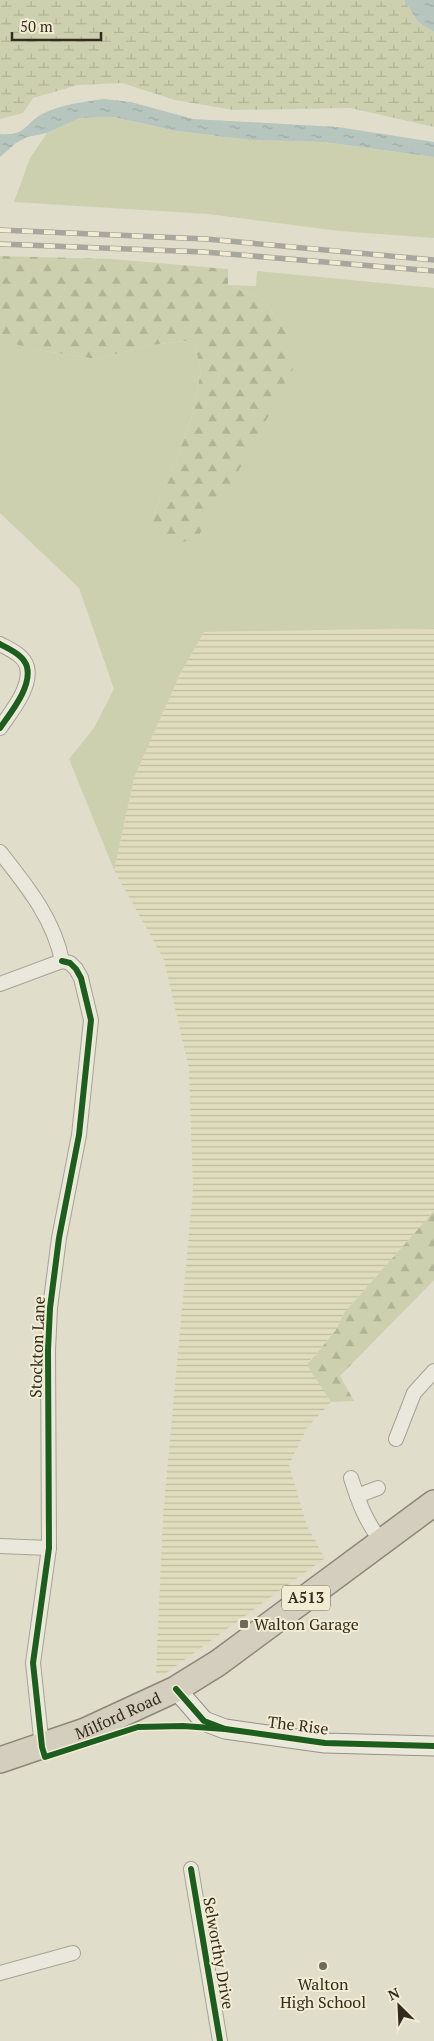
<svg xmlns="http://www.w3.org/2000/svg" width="434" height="2041" viewBox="0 0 434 2041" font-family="'PT Serif',serif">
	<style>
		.farmland { fill: url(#farmland-rules) }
		.green { fill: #ccd0af }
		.forest { fill: url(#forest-firs) }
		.wetland { fill: url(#wetland-marsh) }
		.water { fill: url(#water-ripples) }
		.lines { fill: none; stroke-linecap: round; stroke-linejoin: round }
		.street-casing { stroke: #a6a295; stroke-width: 16 }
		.secondary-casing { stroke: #959185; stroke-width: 21 }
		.highway-casing { stroke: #8b877b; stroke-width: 28 }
		.street { stroke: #eae7dc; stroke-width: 14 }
		.secondary { stroke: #eae7dc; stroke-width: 19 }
		.highway { stroke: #d3cebd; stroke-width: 25 }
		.rail-casing { stroke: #a8a69d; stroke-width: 5.5 }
		.rail { stroke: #f1ecd2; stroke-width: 4; stroke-dasharray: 11; stroke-linecap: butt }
		.cycleway-casing { stroke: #f1ecd2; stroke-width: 9 }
		.cycleway { stroke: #1b5e20; stroke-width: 6 }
		.poi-dot { fill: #6f695b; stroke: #f1ecd2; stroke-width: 2 }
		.labels { text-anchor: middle; stroke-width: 4; stroke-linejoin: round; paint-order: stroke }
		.shield { fill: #f1ecd2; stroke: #6b6554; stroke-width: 1 }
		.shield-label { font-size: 15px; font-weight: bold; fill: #322b1e }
		.street-label { font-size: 16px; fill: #322b1e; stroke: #f1ecd2 }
		.poi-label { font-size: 16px; fill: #322b1e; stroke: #f1ecd2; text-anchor: start }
	</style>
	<defs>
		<pattern id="farmland-rules" width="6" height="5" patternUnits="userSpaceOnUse" patternTransform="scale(1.25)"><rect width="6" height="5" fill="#dfddbd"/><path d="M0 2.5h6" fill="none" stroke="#c0bea2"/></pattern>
		<pattern id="forest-firs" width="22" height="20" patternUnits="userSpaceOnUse" patternTransform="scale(1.25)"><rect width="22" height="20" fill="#ccd0af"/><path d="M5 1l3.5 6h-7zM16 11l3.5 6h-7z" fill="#b0b396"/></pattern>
		<pattern id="wetland-marsh" width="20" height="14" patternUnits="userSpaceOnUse" patternTransform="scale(1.25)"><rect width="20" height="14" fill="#ccd0af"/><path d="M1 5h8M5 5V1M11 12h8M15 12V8" fill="none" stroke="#b0b396"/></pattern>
		<pattern id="water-ripples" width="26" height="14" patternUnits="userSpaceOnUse" patternTransform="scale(1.25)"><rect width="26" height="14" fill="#b6c6be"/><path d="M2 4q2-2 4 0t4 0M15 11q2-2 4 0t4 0" fill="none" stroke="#9daaa3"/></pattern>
	</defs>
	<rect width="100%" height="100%" fill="#e1ddcb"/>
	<path class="farmland" d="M 434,628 L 434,1211 L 344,1313 L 336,1330 L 307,1364 L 331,1402 L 307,1428 L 289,1465 L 307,1526 L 325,1558 L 162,1676 L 156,1674 L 163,1515 L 193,1189 L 189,1069 L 164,960 L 114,870 L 134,778 L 179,676 L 204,632 Z"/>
	<g class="green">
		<path d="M 114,117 L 176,131 L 252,140 L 324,142 L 434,157 L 434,238 L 339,231 L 208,214 L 14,202 L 30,158 L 47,133 L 80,118 Z"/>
		<path d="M 257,271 L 434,288 L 434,628 L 204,632 L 179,676 L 134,778 L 114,870 L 69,759 L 94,728 L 114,689 L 79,588 L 0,513 L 0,341 L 1,339 L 37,350 L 97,359 L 151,345 L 194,340 L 201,372 L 191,419 L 168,482 L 153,514 L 287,332 L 263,300 L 228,285 L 256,286 Z"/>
	</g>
	<g class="forest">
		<path d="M 0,256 L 112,259 L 228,269 L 228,285 L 263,300 L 287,332 L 293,369 L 248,455 L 197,538 L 169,546 L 152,536 L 153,514 L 168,482 L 191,419 L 201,372 L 194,340 L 151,345 L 97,359 L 37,350 L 1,340 L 0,341 Z"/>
		<path d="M 434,1211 L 434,1280 L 340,1376 L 354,1401 L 331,1402 L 307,1365 L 336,1330 L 344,1313 Z"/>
	</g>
	<path class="wetland" d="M 0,0 L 404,0 L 418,22 L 434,32 L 434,127 L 350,108 L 233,110 L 175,100 L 122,83 L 78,85 L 33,98 L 23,113 L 0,119 Z"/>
	<g class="water">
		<path d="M 404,0 L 434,0 L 434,32 L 418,22 Z"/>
		<path d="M 104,99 L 131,102 L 193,119 L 338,127 L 434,142 L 434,157 L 324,142 L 252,140 L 176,131 L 114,117 L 80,118 L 47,133 L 27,137 L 16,143 L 0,157 L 0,134 C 28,136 24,123 44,113 C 63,104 83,102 104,99 Z"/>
	</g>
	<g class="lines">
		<defs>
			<g id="street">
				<path d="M 0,644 C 9,649 24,655 27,667 C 32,687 11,712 0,728"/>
				<path d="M 0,852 C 26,885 54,919 62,961"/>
				<path d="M 0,984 L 62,961"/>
				<path d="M 396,1439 L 414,1393 L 434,1371"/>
				<path d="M 351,1478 C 359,1503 365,1520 381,1541"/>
				<path d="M 357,1496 L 378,1488"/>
				<path d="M 0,1546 L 49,1548"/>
				<path d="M 42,1747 L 33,1663 L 49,1548 L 48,1350 L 50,1308 L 59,1238 L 79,1135 L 91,1020 L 81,978 L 76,969 L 70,963 L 62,961"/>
				<path d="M 191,1869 L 220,2041"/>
				<path d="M 0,1973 L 73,1953"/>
			</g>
			<path id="secondary" d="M 176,1689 L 204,1721 L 225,1729 L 325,1743 L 434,1746"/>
			<g id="highway">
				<path id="s1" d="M 0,1760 L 85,1731 L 176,1689 L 218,1663 L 434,1503"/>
			</g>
		</defs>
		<use href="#street" class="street-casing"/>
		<use href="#secondary" class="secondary-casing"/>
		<use href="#highway" class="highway-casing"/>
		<use href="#street" class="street"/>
		<use href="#secondary" class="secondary"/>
		<use href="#highway" class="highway"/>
		<defs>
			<g id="rail">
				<path d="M 0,230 L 206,239 L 434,260"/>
				<path d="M 0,244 L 204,252 L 434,271"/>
			</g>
		</defs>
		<use href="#rail" class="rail-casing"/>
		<use href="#rail" class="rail"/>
		<defs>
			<g id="cycleway">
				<path d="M 0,644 C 9,649 24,655 27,667 C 32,687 11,712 0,728"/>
				<path d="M 62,961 L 70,963 L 76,969 L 81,978 L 91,1020 L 79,1135 L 59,1238 L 50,1308 L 48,1350 L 49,1548 L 33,1663 L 42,1747 L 45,1757 L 138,1727 L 183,1726 L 225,1729"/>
				<path d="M 176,1689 L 204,1721 L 225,1729 L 325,1743 L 434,1746"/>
				<path d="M 191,1869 L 220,2041"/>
			</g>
		</defs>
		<use href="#cycleway" class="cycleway-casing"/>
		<use href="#cycleway" class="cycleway"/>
	</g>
	<g class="poi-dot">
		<rect x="239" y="1619" width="10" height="10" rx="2.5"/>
		<circle cx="323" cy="1966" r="5"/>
	</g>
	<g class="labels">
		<rect class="shield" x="282" y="1585.5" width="48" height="25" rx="4"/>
		<g class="shield-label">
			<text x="306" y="1603">A513</text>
		</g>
		<g class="street-label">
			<text transform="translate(37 1347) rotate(-88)" y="6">Stockton Lane</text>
			<text dy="6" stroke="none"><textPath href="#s1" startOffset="126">Milford Road</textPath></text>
			<text transform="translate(298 1725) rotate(7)" y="6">The Rise</text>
			<text transform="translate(219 1953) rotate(80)" y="6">Selworthy Drive</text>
		</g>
		<g class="poi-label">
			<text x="254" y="1630">Walton Garage</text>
			<text x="323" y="1990" text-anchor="middle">Walton<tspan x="323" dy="18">High School</tspan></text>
		</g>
	</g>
	<g transform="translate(399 2006) rotate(336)" stroke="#f1ecd2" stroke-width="4" paint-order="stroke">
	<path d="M0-4L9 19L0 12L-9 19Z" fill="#322b1e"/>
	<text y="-8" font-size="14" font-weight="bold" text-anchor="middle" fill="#322b1e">N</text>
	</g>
	<path d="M12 32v8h89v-8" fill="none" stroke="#322b1e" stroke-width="2.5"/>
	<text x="20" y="32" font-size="15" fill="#322b1e" stroke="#f1ecd2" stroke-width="4" paint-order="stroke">50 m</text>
</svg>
